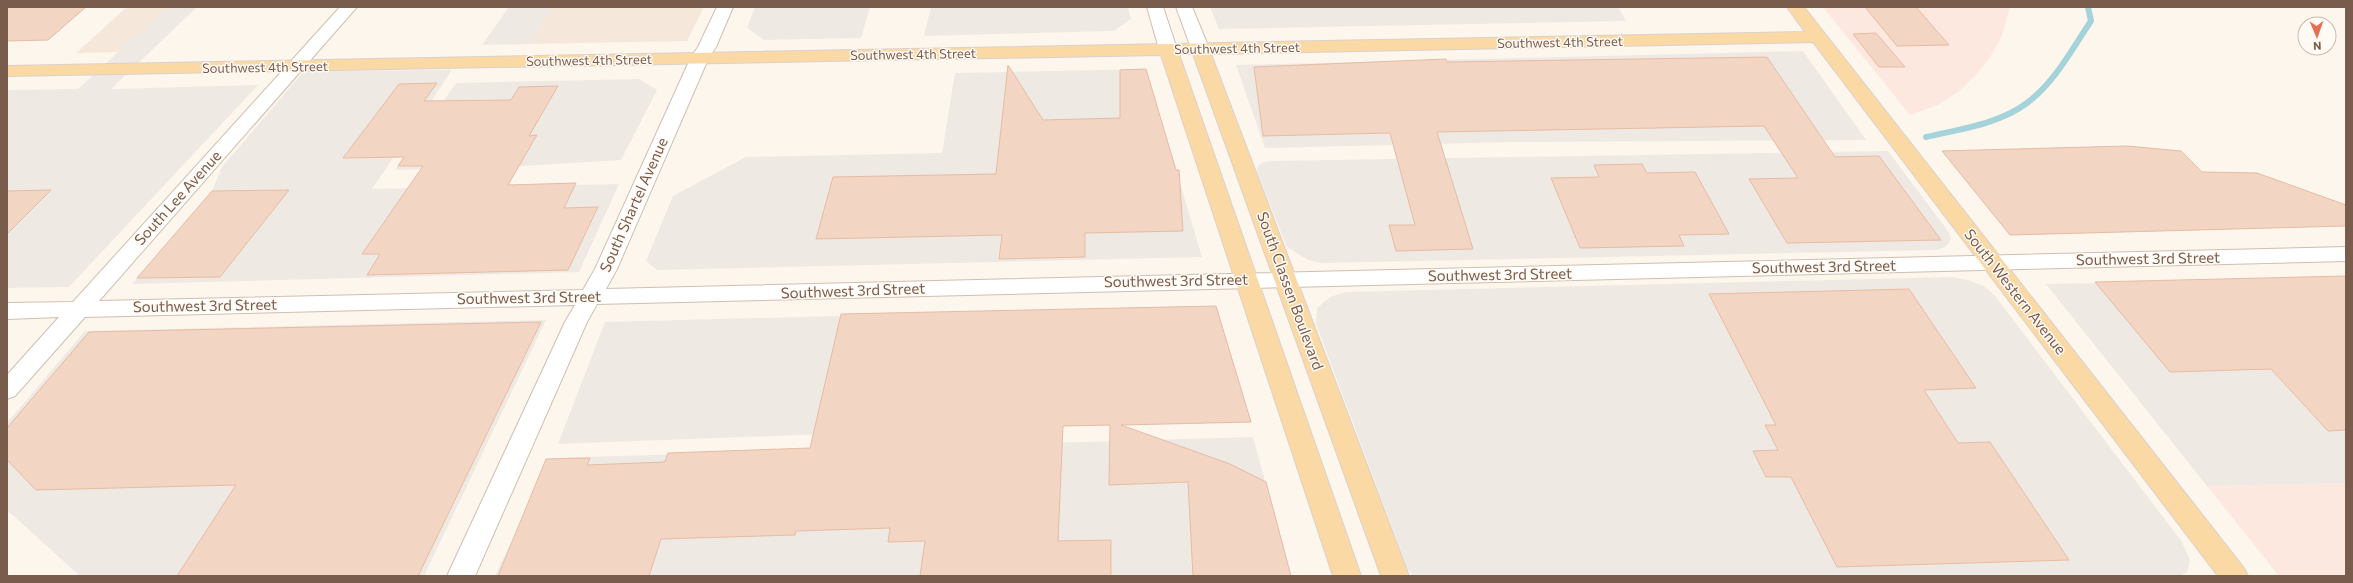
<svg xmlns="http://www.w3.org/2000/svg" width="2353" height="583" viewBox="0 0 2353 583" font-family="Commissioner,sans-serif">
	<style>
		.residential { fill: #f5e8da }
		.commercial { fill: #fde8e0 }
		.industrial { fill: #efe9e4 }
		.lines { fill: none; stroke-linecap: round; stroke-linejoin: round }
		.stream { stroke: #a5d3da; stroke-width: 6 }
		.building { fill: #f3d5c3; stroke: #e6bba3 }
		.minor-casing { stroke: #d1beb0; stroke-width: 2 }
		.major-casing { stroke: #dad1cd; stroke-width: 2 }
		.minor { fill: #fff; fill-rule: evenodd }
		.major { fill: #fbd9a5; fill-rule: evenodd }
		.labels { text-anchor: middle; stroke-width: 3; stroke-linejoin: round; paint-order: stroke }
		.far-street-label { font-size: 13px; fill: #7a5c4d; stroke: #fffaf3 }
		.street-label { font-size: 15px; fill: #7a5c4d; stroke: #fffaf3 }
	</style>
	<rect width="100%" height="100%" fill="#fdf6ec"/>
	<g class="residential">
		<path d="M 127,7 L 167,7 L 119,52 L 76,53 Z"/>
		<path d="M 553,7 L 704,7 L 687,41 L 529,44 Z"/>
	</g>
	<g class="commercial">
		<path d="M 1823,7 L 2010,7 L 2002,36 L 1989,59 L 1973,78 L 1958,92 L 1938,105 L 1910,115 Z"/>
		<path d="M 2346,483 L 2346,576 L 2279,576 L 2207,486 Z"/>
	</g>
	<g class="industrial">
		<path d="M 167,7 L 197,7 L 111,89 L 258,85 L 69,287 L 7,288 L 7,90 L 78,89 Z"/>
		<path d="M 509,7 L 553,7 L 529,44 L 482,45 Z"/>
		<path d="M 755,7 L 870,7 L 861,38 L 764,40 L 747,28 Z"/>
		<path d="M 931,7 L 1128,7 L 1131,19 L 1114,31 L 924,36 Z"/>
		<path d="M 1210,7 L 1618,7 L 1626,21 L 1219,29 Z"/>
		<path d="M 1803,51 L 1866,140 L 1513,142 L 1265,148 L 1236,65 Z"/>
		<path d="M 1146,69 L 1202,257 L 657,270 L 646,261 L 673,196 L 746,157 L 942,153 L 955,73 Z"/>
		<path d="M 452,70 L 372,189 L 619,184 L 579,272 L 132,284 L 212,191 L 222,167 L 304,71 Z"/>
		<path d="M 639,79 L 657,90 L 621,160 L 523,166 L 395,170 L 456,83 Z"/>
		<path d="M 1888,151 L 1948,231 L 1951,238 L 1949,243 L 1945,247 L 1936,250 L 1320,263 L 1308,260 L 1287,247 L 1257,172 L 1258,166 L 1263,162 L 1271,161 Z"/>
		<path d="M 1952,277 L 1968,280 L 1984,286 L 1995,296 L 2182,542 L 2190,560 L 2187,572 L 2179,576 L 1414,576 L 1408,570 L 1316,324 L 1317,308 L 1330,297 L 1346,292 Z"/>
		<path d="M 2346,278 L 2346,483 L 2207,486 L 2046,284 Z"/>
		<path d="M 1216,306 L 1251,422 L 1015,427 L 558,444 L 605,322 Z"/>
		<path d="M 546,320 L 424,576 L 80,576 L 7,510 L 7,423 L 85,331 Z"/>
		<path d="M 1253,437 L 1291,576 L 495,576 L 551,458 Z"/>
	</g>
	<g class="lines">
		<path class="stream" d="M 1926,137 C 1960,129 1999,124 2027,103 C 2055,82 2072,49 2091,21 L 2088,7"/>
	</g>
	<g class="building">
		<path d="M 7,7 L 86,7 L 48,40 L 7,41 Z"/>
		<path d="M 1865,7 L 1916,7 L 1949,45 L 1897,46 Z"/>
		<path d="M 1876,33 L 1905,67 L 1879,67 L 1853,34 Z"/>
		<path d="M 1767,57 L 1835,157 L 1879,156 L 1941,240 L 1787,243 L 1749,179 L 1798,178 L 1764,126 L 1437,132 L 1473,249 L 1396,251 L 1389,225 L 1415,225 L 1390,133 L 1263,136 L 1254,67 L 1446,59 L 1447,62 Z"/>
		<path d="M 1008,65 L 1043,120 L 1120,118 L 1120,70 L 1146,69 L 1176,170 L 1179,170 L 1183,231 L 1085,233 L 1085,257 L 999,259 L 1002,235 L 816,239 L 833,177 L 996,174 Z"/>
		<path d="M 437,83 L 424,101 L 511,100 L 519,87 L 558,86 L 529,136 L 537,135 L 508,185 L 576,183 L 564,208 L 598,207 L 568,270 L 367,275 L 380,254 L 362,254 L 423,166 L 398,166 L 404,157 L 343,158 L 399,84 Z"/>
		<path d="M 2127,146 L 2181,151 L 2202,172 L 2257,173 L 2346,205 L 2346,226 L 2010,235 L 1942,151 Z"/>
		<path d="M 1642,164 L 1647,173 L 1695,172 L 1729,234 L 1679,235 L 1684,246 L 1580,248 L 1551,178 L 1599,177 L 1594,165 Z"/>
		<path d="M 51,190 L 7,234 L 7,191 Z"/>
		<path d="M 289,190 L 220,277 L 137,278 L 212,191 Z"/>
		<path d="M 2346,276 L 2346,430 L 2328,431 L 2271,369 L 2170,372 L 2095,282 Z"/>
		<path d="M 1909,289 L 1976,388 L 1924,390 L 1958,443 L 1990,442 L 2069,560 L 1837,567 L 1791,477 L 1766,477 L 1753,451 L 1778,450 L 1765,425 L 1776,425 L 1709,294 Z"/>
		<path d="M 1216,306 L 1251,422 L 1121,425 L 1230,464 L 1266,482 L 1291,576 L 1193,576 L 1188,482 L 1109,485 L 1110,425 L 1063,426 L 1058,541 L 1111,540 L 1111,576 L 920,576 L 925,541 L 888,542 L 890,528 L 796,531 L 795,535 L 661,539 L 649,576 L 498,576 L 546,459 L 590,458 L 587,465 L 665,462 L 668,453 L 810,448 L 841,314 Z"/>
		<path d="M 541,322 L 418,576 L 177,576 L 236,485 L 36,490 L 7,460 L 7,428 L 89,332 Z"/>
	</g>
	<g class="lines">
		<defs>
			<g id="minor">
				<path d="M 340,7 L 357,7 L 99,301 L 583,290 L 595,269 L 691,57 L 698,47 L 717,7 L 733,7 L 716,47 L 709,57 L 617,269 L 606,289 L 2346,247 L 2346,261 L 597,304 L 587,322 L 475,576 L 447,576 L 565,322 L 575,305 L 85,317 L 15,396 L 7,399 L 7,375 L 59,317 L 7,319 L 7,303 L 73,302 Z"/>
				<path d="M 1147,7 L 1163,7 L 1177,49 L 1174,53 L 1162,53 L 1159,49 Z"/>
				<path d="M 1176,7 L 1192,7 L 1209,48 L 1206,52 L 1194,52 L 1191,48 Z"/>
			</g>
			<path id="major" d="M 1787,7 L 1804,7 L 2244,568 L 2248,576 L 2218,576 L 1813,42 L 1211,54 L 1409,576 L 1381,576 L 1193,54 L 1179,54 L 1361,576 L 1333,576 L 1161,55 L 7,76 L 7,66 L 1805,32 Z"/>
		</defs>
		<use href="#minor" class="minor-casing"/>
		<use href="#major" class="major-casing"/>
		<use href="#minor" class="minor"/>
		<use href="#major" class="major"/>
	</g>
	<g class="labels">
		<g class="far-street-label">
			<text transform="translate(1560 42) rotate(-1)" y="5">Southwest 4th Street</text>
			<text transform="translate(1237 48) rotate(-1)" y="5">Southwest 4th Street</text>
			<text transform="translate(913 54) rotate(-1)" y="5">Southwest 4th Street</text>
			<text transform="translate(589 60) rotate(-1)" y="5">Southwest 4th Street</text>
			<text transform="translate(265 67) rotate(-1)" y="5">Southwest 4th Street</text>
		</g>
		<g class="street-label">
			<text transform="translate(178 198) rotate(-48)" y="5">South Lee Avenue</text>
			<text transform="translate(634 205) rotate(-66)" y="5">South Shartel Avenue</text>
			<text transform="translate(2148 259) rotate(-1)" y="5">Southwest 3rd Street</text>
			<text transform="translate(1824 267) rotate(-1)" y="5">Southwest 3rd Street</text>
			<text transform="translate(1500 275) rotate(-1)" y="5">Southwest 3rd Street</text>
			<text transform="translate(1176 281) rotate(-1)" y="5">Southwest 3rd Street</text>
			<text transform="translate(853 291) rotate(-2)" y="5">Southwest 3rd Street</text>
			<text transform="translate(1290 291) rotate(70)" y="5">South Classen Boulevard</text>
			<text transform="translate(2015 292) rotate(52)" y="5">South Western Avenue</text>
			<text transform="translate(529 298) rotate(-1)" y="5">Southwest 3rd Street</text>
			<text transform="translate(205 306) rotate(-1)" y="5">Southwest 3rd Street</text>
		</g>
	</g>
	<rect width="2353" height="583" fill="none" stroke="#7a5c4d" stroke-width="16"/>
	<g transform="translate(2317 36) rotate(178)"><circle r="19" fill="#fffaf3" stroke="#cabbb1"/>
	<path d="M0-3L7 15L0 10L-7 15Z" fill="#e76f51"/>
	<text y="-6" font-size="11" font-weight="bold" text-anchor="middle" fill="#7a5c4d">N</text>
	</g>
</svg>
